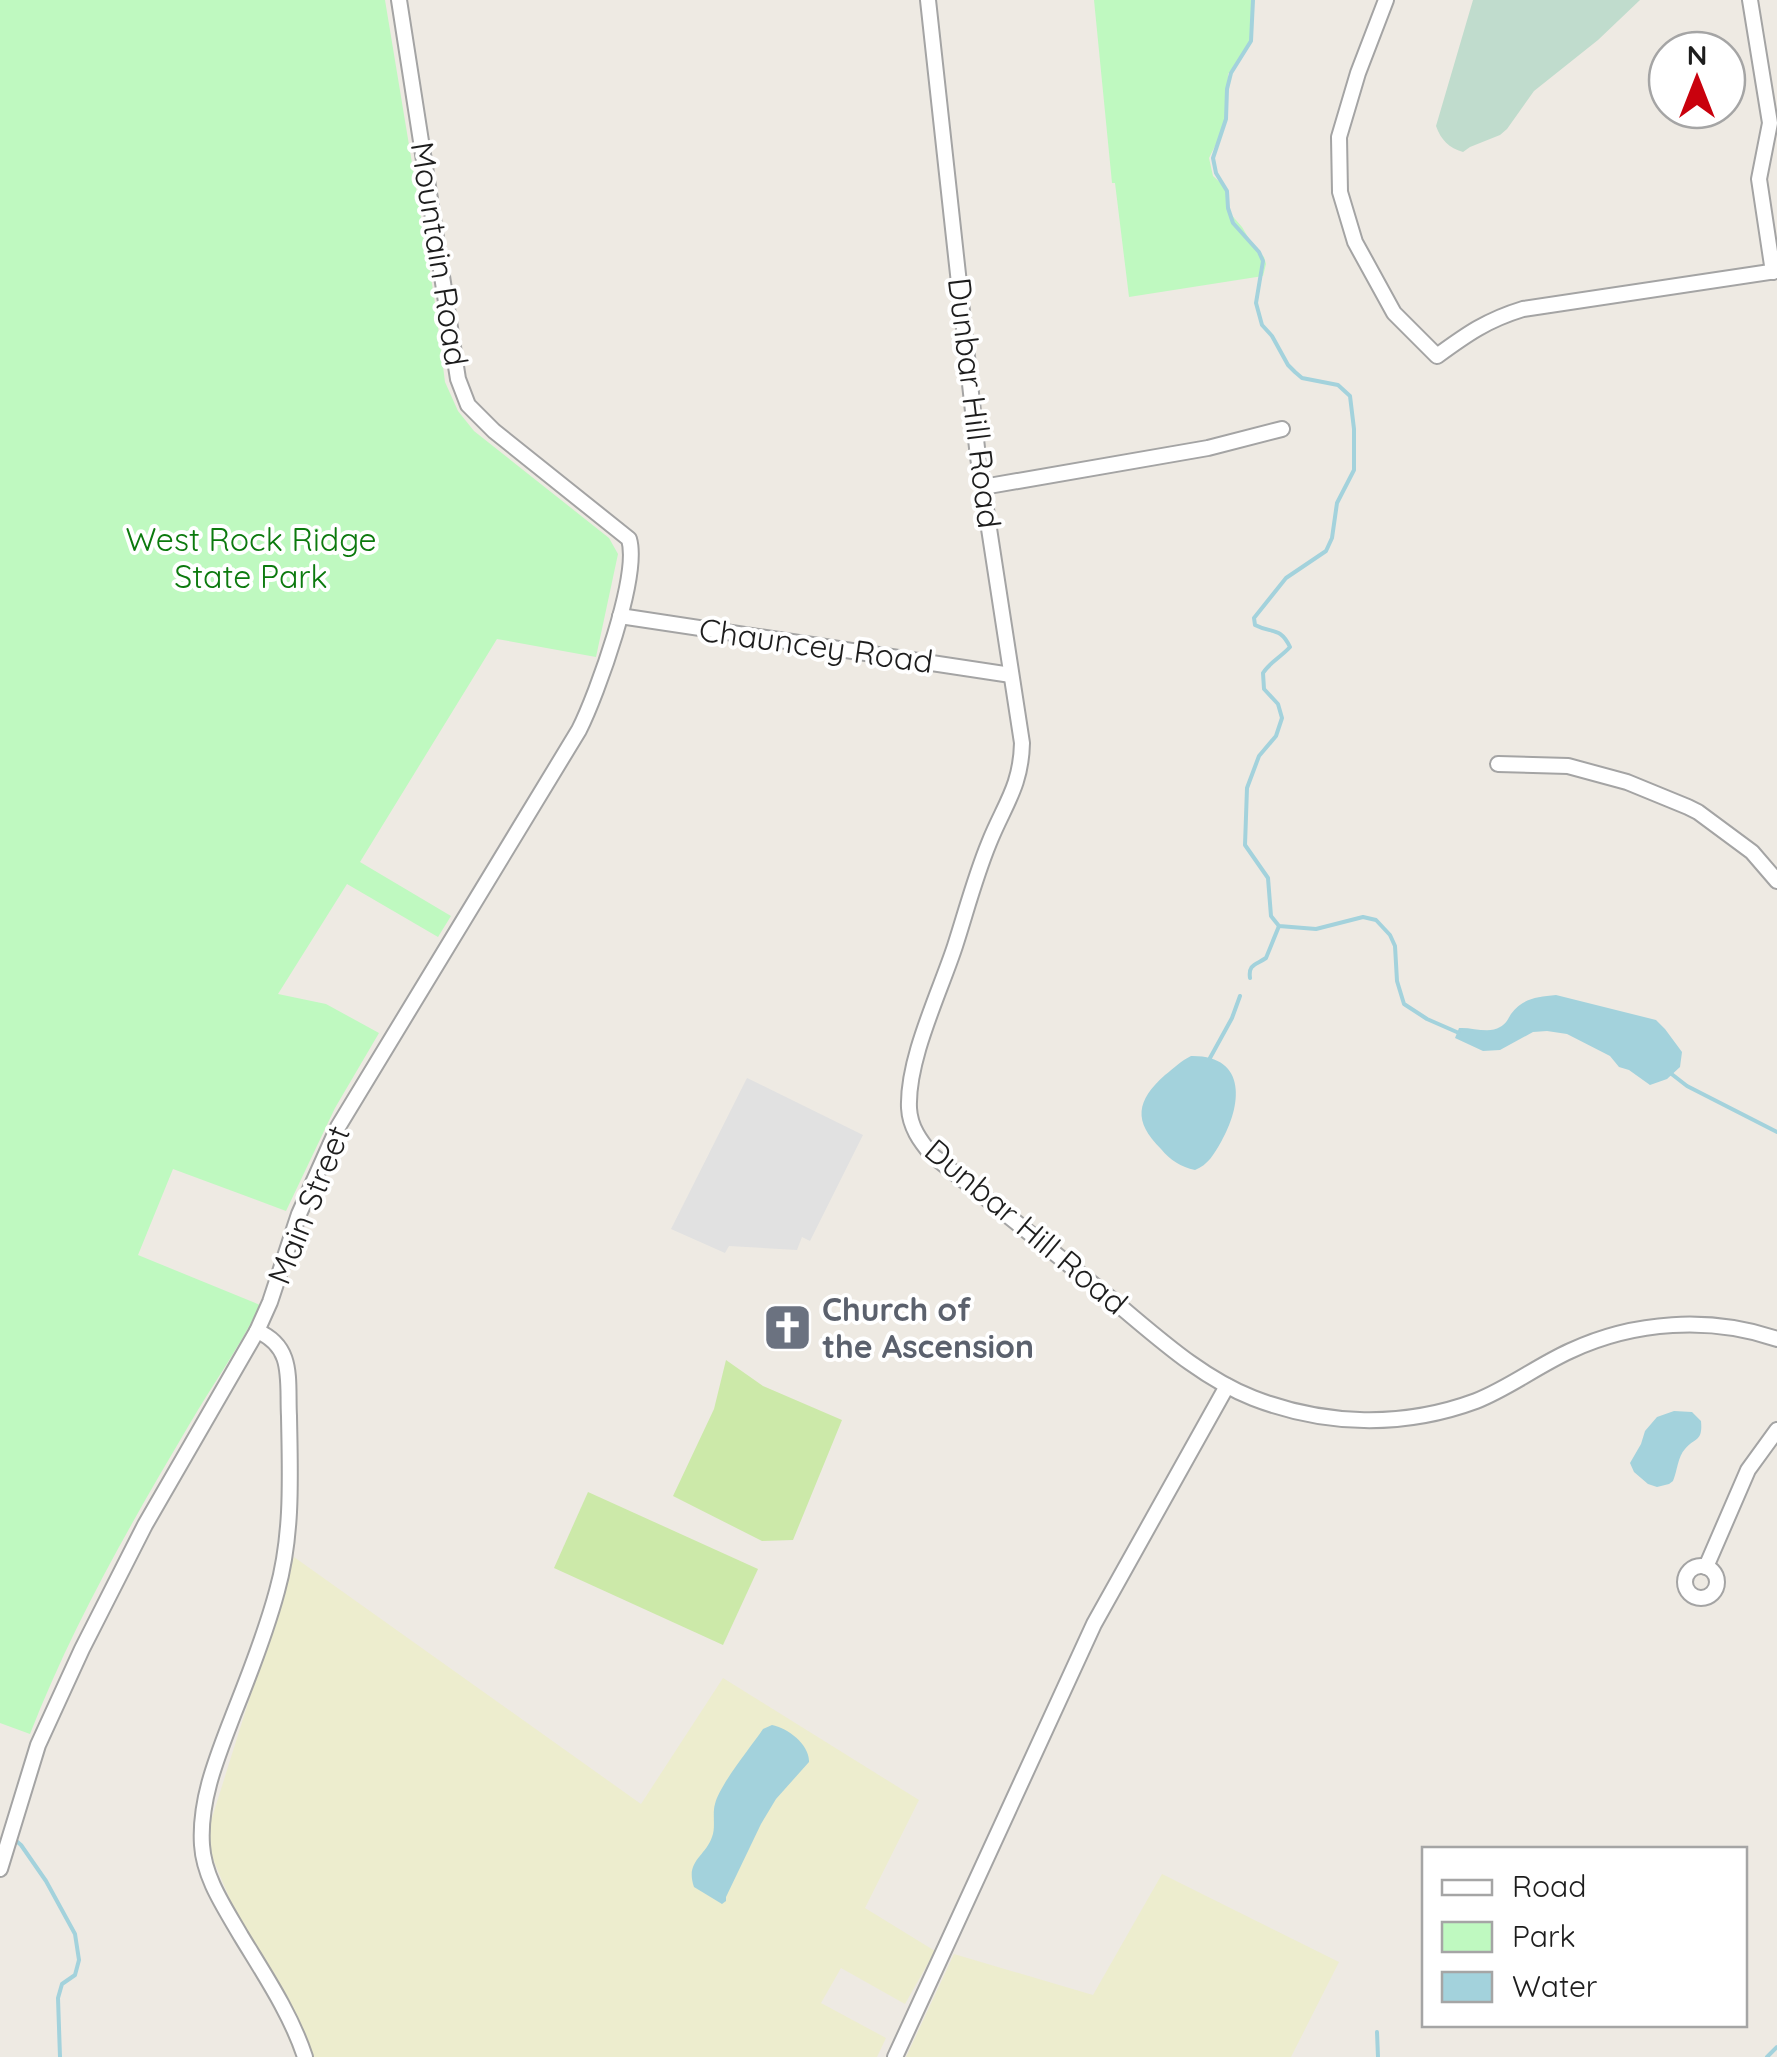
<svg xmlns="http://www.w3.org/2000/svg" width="1777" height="2057" viewBox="0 0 1777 2057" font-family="Quicksand,sans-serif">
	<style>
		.farmland { fill: #ededce }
		.grass { fill: #cce9a9 }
		.wetland { fill: #c0dccd }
		.park { fill: #bff9c0 }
		.parking { fill: #e1e1e1 }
		.water { fill: #a3d2dc }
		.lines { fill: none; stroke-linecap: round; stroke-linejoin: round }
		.stream { stroke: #a3d2dc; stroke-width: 4 }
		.minor-casing { stroke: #a4a4a4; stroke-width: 18 }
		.minor { stroke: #fff; stroke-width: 14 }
		.labels { text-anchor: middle; stroke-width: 8; stroke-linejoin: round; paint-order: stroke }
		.street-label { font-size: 32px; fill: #1d1d1d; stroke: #fff }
		.park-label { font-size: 32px; fill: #0c7a0e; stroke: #fff }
		.worship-label { font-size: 32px; font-weight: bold; fill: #5b616d; stroke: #fff; text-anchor: start }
	</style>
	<rect width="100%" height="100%" fill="#eeeae3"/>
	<g class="farmland">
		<path d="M 294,1557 L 641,1804 L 723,1678 L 919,1800 L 865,1908 L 935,1951 L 905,2004 L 841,1968 L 821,2003 L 886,2038 L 877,2057 L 296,2057 L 205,1840 Z"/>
		<path d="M 1162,1874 L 1339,1962 L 1291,2057 L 906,2057 L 954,1954 L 1093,1995 Z"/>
	</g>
	<g class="grass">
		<path d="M 726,1360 L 763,1386 L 842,1420 L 793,1540 L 762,1541 L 673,1496 L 714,1409 Z"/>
		<path d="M 588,1492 L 758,1569 L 723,1645 L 554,1568 Z"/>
	</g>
	<path class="wetland" d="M 1473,0 L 1640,0 L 1598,40 L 1534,91 L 1507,129 L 1500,135 L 1470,147 L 1463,152 C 1449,148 1441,140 1436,126 Z"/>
	<g class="park">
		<path d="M 0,0 L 385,0 L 434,296 L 445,382 L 458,411 L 474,431 L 609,538 L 618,554 L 596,657 L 497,639 L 360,862 L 451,916 L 438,937 L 347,884 L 278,994 L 326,1004 L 379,1033 L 335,1108 L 286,1211 L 173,1169 L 138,1255 L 260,1305 C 240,1347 212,1385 189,1425 C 130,1525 72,1626 30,1734 L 0,1723 Z"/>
		<path d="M 1094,0 L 1253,0 L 1253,35 L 1247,50 L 1228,74 L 1226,124 L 1209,158 L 1213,176 L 1225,187 L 1228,211 L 1242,227 L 1255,249 L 1264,257 L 1266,264 L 1263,276 L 1129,297 L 1115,183 L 1112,183 Z"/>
	</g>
	<path class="parking" d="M 747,1078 L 863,1135 L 810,1241 L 802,1237 L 797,1250 L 729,1246 L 725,1253 L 671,1229 Z"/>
	<g class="water">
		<path d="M 1556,995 L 1656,1020 L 1665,1029 L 1682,1052 L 1680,1067 L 1667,1079 L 1650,1085 L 1629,1070 L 1619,1067 L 1610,1056 L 1567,1034 L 1547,1031 L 1533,1032 L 1500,1050 L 1483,1051 L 1455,1038 L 1459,1028 C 1472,1027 1489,1034 1500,1027 C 1506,1024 1508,1019 1511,1014 C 1523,998 1537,997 1556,995 Z"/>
		<path d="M 1191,1056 C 1248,1055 1242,1106 1221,1142 C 1214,1154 1208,1165 1195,1170 C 1181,1167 1170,1160 1161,1149 C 1133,1121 1136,1101 1165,1075 C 1174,1068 1181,1061 1191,1056 Z"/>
		<path d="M 1674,1411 L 1692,1412 L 1701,1421 C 1703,1442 1695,1437 1685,1449 C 1678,1456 1677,1472 1673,1481 L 1669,1484 L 1657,1487 L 1648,1484 L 1634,1472 L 1630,1463 L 1641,1444 L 1645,1431 L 1657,1417 Z"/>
		<path d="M 772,1725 C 788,1728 810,1745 809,1762 L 776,1799 L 761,1824 L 726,1897 L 726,1901 L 722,1904 L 694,1887 C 685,1861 705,1857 712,1837 C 716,1827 712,1814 715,1804 C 720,1784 751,1747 763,1729 Z"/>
	</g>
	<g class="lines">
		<g class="stream">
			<path d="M 1253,0 L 1251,41 L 1231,73 L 1227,89 L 1226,119 L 1213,158 L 1216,173 L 1227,191 L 1228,208 L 1233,223 L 1259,252 L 1263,261 L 1256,303 L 1262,325 L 1272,336 L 1288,365 L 1295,372 L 1302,378 L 1338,385 L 1350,396 L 1354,429 L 1354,470 L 1337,503 L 1332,538 L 1326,551 L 1286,578 L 1254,618 L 1255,625 C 1272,634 1280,626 1290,647 C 1281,657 1270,662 1263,673 L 1264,689 L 1278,704 L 1282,718 L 1276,736 L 1259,756 L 1247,788 L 1245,845 L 1268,878 L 1271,916 L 1279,926 L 1316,929 L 1363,917 L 1376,920 L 1390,935 L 1395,946 L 1397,981 L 1404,1004 L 1427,1019 L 1459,1033"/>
			<path d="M 1250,978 C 1248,964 1256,965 1266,958 L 1279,926"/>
			<path d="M 1210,1058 L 1232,1018 L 1240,996"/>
			<path d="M 1669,1072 L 1687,1086 L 1777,1132"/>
			<path d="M 14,1839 L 21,1845 L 46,1881 L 75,1934 L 79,1960 L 75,1975 L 62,1984 L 58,1998 L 60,2057"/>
			<path d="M 1377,2032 L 1378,2057"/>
			<path d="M 1767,2057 L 1777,2047"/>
		</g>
		<defs>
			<g id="minor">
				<path d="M 928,0 L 978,457 L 1022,743 C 1021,787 1004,805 989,843 C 975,877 966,912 955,946 C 940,992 907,1059 909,1108 C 910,1127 920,1141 932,1155 C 991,1202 1051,1250 1110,1298 C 1154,1334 1199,1377 1253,1398 C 1325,1426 1403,1428 1476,1401 C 1509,1388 1537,1366 1570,1351 C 1634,1321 1710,1316 1777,1339"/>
				<path d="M 1386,0 L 1358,73 L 1339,137 L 1340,192 L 1355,242 L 1394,313 L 1437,356 C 1467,334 1487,320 1523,309 L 1777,271"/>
				<path d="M 1750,0 L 1770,123 L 1759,179 L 1773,272"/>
				<path d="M 983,487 L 1208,448 L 1282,429"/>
				<path d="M 620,616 L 1011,675"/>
				<path d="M 1498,764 L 1568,766 L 1627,782 L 1688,807 L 1698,812 L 1752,852 L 1777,881"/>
				<path d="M 257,1331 C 295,1347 287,1380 289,1416 C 290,1474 293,1534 277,1591 C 266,1632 250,1673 234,1713 C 218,1755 199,1799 202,1845 C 204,1878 225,1908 241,1936 C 264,1974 291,2014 305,2057"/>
				<circle cx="1701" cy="1582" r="16"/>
				<path d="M 1706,1567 L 1748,1470 L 1777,1430"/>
				<path d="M 0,1869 L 38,1745 L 82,1649 L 145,1525 L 257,1331 L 270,1302 L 299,1214 L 338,1127 L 579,730 C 597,694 640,576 629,539 L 494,431 L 468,405 L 458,379 L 399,0"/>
				<path d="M 895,2057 L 1094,1624 L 1227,1386"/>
			</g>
		</defs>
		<use href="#minor" class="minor-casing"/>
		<use href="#minor" class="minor"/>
	</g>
	<defs>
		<symbol id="church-square" viewBox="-11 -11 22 22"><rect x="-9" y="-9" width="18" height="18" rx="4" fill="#6b7280" stroke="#fff"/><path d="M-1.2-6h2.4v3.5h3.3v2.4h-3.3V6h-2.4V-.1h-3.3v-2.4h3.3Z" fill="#fff"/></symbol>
	</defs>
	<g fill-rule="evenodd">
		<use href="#church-square" x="760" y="1300" width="55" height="55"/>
	</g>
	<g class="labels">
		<g class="street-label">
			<text transform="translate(439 254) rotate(81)" y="11">Mountain Road</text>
			<text transform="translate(974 403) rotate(83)" y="11">Dunbar Hill Road</text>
			<text transform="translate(816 646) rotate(8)" y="11">Chauncey Road</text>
			<text transform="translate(309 1205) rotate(-68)" y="11">Main Street</text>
			<text transform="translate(1026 1227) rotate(40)" y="11">Dunbar Hill Road</text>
		</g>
		<g class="park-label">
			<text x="251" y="551">West Rock Ridge<tspan x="251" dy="37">State Park</tspan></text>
		</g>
		<g class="worship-label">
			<text x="822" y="1321">Church of<tspan x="822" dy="37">the Ascension</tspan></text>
		</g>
	</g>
	<rect x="1422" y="1847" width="325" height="180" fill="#ffffff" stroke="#a5a5a5" stroke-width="2.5"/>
	<rect x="1442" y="1880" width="50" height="15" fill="#ffffff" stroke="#a5a5a5" stroke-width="2.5"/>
	<text x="1512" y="1897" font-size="30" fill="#1d1d1d">Road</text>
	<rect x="1442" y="1922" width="50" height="30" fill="#bff9c0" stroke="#a5a5a5" stroke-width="2.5"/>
	<text x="1512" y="1947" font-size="30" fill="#1d1d1d">Park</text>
	<rect x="1442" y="1972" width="50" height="30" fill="#a3d2dc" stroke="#a5a5a5" stroke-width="2.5"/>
	<text x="1512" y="1997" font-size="30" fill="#1d1d1d">Water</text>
	<g transform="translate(1697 80)"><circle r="48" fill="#ffffff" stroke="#a5a5a5" stroke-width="2.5"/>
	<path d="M0-8L18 38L0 25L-18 38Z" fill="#c9010d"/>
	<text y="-15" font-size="28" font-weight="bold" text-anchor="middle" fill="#1d1d1d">N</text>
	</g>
</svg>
